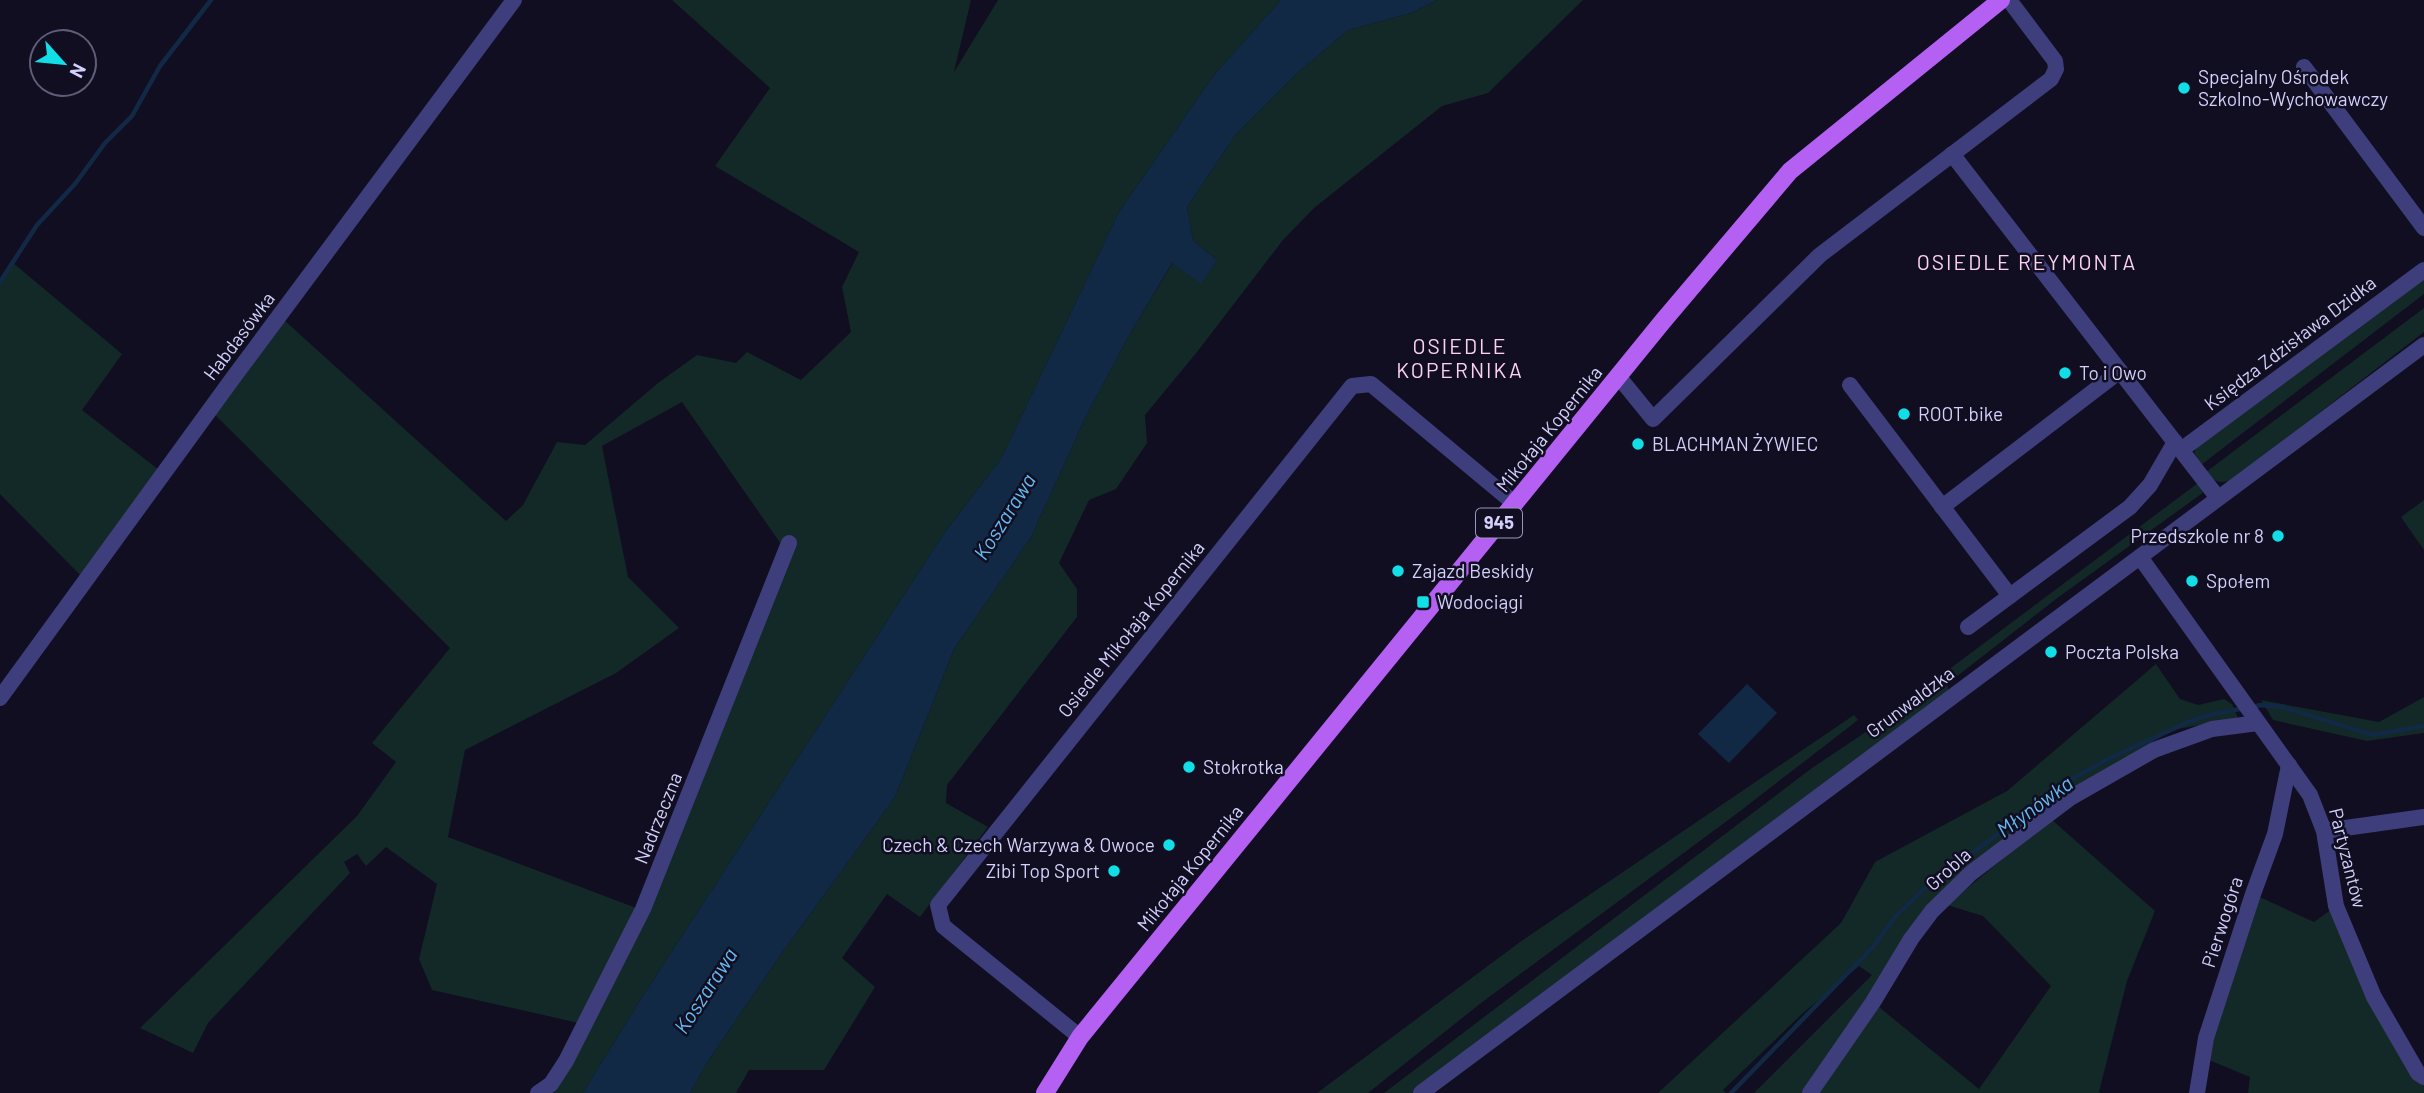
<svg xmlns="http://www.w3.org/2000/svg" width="2424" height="1093" viewBox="0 0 2424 1093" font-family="Barlow,sans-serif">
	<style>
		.green { fill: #122927 }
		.water { fill: #122945 }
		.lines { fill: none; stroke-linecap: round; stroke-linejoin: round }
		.stream { stroke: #122945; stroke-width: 4.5 }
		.minor { stroke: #3d3e7b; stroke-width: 16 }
		.primary { stroke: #b460f3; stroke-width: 18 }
		.poi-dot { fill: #11dee7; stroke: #100e20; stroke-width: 2.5 }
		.labels { text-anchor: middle; stroke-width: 5; stroke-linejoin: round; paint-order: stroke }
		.shield { fill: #100e20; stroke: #9896ba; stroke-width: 2 }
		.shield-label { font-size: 18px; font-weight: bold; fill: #d3d0fc }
		.poi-label { font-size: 19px; fill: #d3d0fc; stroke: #100e20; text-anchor: start }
		.street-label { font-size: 19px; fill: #d3d0fc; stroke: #100e20 }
		.neighbourhood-label { font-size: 21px; letter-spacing: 2px; fill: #fcd2ef; stroke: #100e20 }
		.water-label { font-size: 21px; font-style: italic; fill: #66baf4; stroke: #100e20 }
	</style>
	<rect width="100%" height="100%" fill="#100e20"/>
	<g class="green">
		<path d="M 672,0 L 971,0 L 954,72 L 998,0 L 1281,0 L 1214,75 L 1119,212 L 1001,459 L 945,532 L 639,1002 L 583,1093 L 538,1093 L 648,910 L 783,547 L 682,402 L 602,446 L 628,577 L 679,628 L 616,673 L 465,750 L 448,837 L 639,909 L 579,1023 L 432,990 L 419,959 L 437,884 L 386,847 L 366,866 L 357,854 L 344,862 L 350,873 L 208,1023 L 193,1053 L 140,1028 L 357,816 L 396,762 L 372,743 L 450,648 L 210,410 L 284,320 L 506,521 L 523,505 L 557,442 L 585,445 L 658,383 L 697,355 L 736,363 L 747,352 L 801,380 L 851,332 L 842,287 L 859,252 L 715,166 L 770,88 Z"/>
		<path d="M 1437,0 L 1583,0 L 1488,93 L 1442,106 L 1314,208 L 1283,240 L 1197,352 L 1145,415 L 1147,443 L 1116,489 L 1089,500 L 1059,563 L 1077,589 L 1077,617 L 947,785 L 946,803 L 988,827 L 920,917 L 887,894 L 842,958 L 875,987 L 824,1070 L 749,1070 L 736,1093 L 690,1093 L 706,1064 L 779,957 L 895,797 L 954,649 L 1031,537 L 1086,416 L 1127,339 L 1173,262 L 1201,283 L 1217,260 L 1193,241 L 1187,207 L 1236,134 L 1296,74 L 1348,30 L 1411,13 Z"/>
		<path d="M 13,263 L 122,354 L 82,410 L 164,474 L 86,581 L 0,494 L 0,281 Z"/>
		<path d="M 2424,278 L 2424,294 L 2201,465 L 2194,453 L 2198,444 Z"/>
		<path d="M 2424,308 L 2424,332 L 2232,480 C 2219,484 2214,482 2206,472 Z"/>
		<path d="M 2198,483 L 2204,492 L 2056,599 L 1947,684 L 1949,691 L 1413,1093 L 1384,1093 L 1812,768 L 1860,736 Z"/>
		<path d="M 2424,500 L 2424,550 L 2401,517 Z"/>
		<path d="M 2156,664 L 2180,699 L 2198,705 L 2224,699 L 2232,704 L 2239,720 L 2220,721 L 2173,730 L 2073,788 L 1972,866 L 1806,1093 L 1754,1093 L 1872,975 L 1859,966 L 1803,1013 L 1723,1090 L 1726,1093 L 1658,1093 L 1841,923 L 1875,862 L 2007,791 Z"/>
		<path d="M 2424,697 L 2424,733 L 2367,741 L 2273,720 L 2261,700 L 2379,722 Z"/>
		<path d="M 1854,715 L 1858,720 L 1739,812 L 1481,1003 L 1368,1093 L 1317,1093 L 1520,942 Z"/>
		<path d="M 2051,819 L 2155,911 L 2127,981 L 2099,1092 L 2102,1093 L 1810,1093 L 1873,1002 L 1979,1089 L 2051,986 L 1983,916 L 1947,905 Z"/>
		<path d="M 2253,894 L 2314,922 L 2336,906 L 2424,1077 L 2424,1093 L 2248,1093 L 2250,1077 L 2204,1058 Z"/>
	</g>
	<g class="water">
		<path d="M 1281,0 L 1437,0 L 1411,13 L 1348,30 L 1296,74 L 1236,134 L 1187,207 L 1193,241 L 1217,260 L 1201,284 L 1172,263 L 1127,339 L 1086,416 L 1031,537 L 954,649 L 895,797 L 779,957 L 706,1064 L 690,1093 L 583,1093 L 639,1002 L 945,532 L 1001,459 L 1119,212 L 1214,75 Z"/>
		<path d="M 1747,684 L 1777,713 L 1729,763 L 1698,734 Z"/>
	</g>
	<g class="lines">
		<g class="stream">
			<path d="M 0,282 L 37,225 L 75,184 L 105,143 L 132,116 L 160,66 L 211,0"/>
			<path d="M 1731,1093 L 1873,947 L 1895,917 L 1927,886 L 2074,778 L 2110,758 L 2188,722 L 2213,714 L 2261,705 L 2282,707 L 2373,735 L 2424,726"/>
		</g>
		<g class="minor">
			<path d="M 2304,67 L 2424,228"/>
			<path d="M 1952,154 L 2218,498"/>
			<path d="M 1618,376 L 1653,419 L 1820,255 L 2051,79 L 2056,69 L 2055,61 L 2009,0"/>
			<path d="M 1850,385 L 2010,596"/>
			<path d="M 2181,450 L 2424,270"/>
			<path d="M 1942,507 L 2120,371"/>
			<path d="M 2140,557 L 2310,795 L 2324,831 L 2336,906 L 2374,997 L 2418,1073 L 2424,1077"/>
			<path d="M 1968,627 L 2130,507 L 2150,485 L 2175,442"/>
			<path d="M 0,698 L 233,378 L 514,0"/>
			<path d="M 2324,831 L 2424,817"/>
			<path d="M 1080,1037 L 943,926 L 938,905 L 1352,386 L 1371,384 L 1515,504"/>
			<path d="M 538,1093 L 551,1084 L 566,1061 L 643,909 L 789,543"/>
			<path d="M 1421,1093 L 2424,345"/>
			<path d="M 1810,1093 L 1873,1002 L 1911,939 L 1932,911 L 1971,873 L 2070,798 L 2154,750 L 2212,729 L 2258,723"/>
			<path d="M 2197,1093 L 2206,1038 L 2253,894 L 2275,834 L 2289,765"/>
		</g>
		<path class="primary" d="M 1045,1093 L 1080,1037 L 1093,1021 L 1663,321 L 1790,171 L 2001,0"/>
	</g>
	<g class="poi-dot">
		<circle cx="2184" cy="88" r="7"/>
		<circle cx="2065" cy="373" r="7"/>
		<circle cx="1904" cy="414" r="7"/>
		<circle cx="1638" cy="444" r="7"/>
		<circle cx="2278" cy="536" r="7"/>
		<circle cx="1398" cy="571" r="7"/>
		<circle cx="2192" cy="581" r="7"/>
		<rect x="1416" y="595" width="14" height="14" rx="3.5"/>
		<circle cx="2051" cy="652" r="7"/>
		<circle cx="1189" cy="767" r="7"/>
		<circle cx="1169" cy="845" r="7"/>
		<circle cx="1114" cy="871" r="7"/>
	</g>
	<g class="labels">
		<rect class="shield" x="1476" y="508.5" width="46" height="29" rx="5"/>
		<g class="shield-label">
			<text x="1499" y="529">945</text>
		</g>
		<g class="poi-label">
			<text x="2198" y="84">Specjalny Ośrodek<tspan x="2198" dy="22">Szkolno-Wychowawczy</tspan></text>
			<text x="2079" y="380">To i Owo</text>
			<text x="1918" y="421">ROOT.bike</text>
			<text x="1652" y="451">BLACHMAN ŻYWIEC</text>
			<text x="2264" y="543" text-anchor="end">Przedszkole nr 8</text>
			<text x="1412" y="578">Zajazd Beskidy</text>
			<text x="2206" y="588">Społem</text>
			<text x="1437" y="609">Wodociągi</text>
			<text x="2065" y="659">Poczta Polska</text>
			<text x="1203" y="774">Stokrotka</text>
			<text x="1155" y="852" text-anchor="end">Czech &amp; Czech Warzywa &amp; Owoce</text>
			<text x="1100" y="878" text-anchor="end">Zibi Top Sport</text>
		</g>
		<g class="street-label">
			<text transform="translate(239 336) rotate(-53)" y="7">Habdasówka</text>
			<text transform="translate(2290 343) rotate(-37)" y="7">Księdza Zdzisława Dzidka</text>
			<text transform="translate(1549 429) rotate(-51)" y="7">Mikołaja Kopernika</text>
			<text transform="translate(1131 629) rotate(-51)" y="7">Osiedle Mikołaja Kopernika</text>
			<text transform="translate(1910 702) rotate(-37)" y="7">Grunwaldzka</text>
			<text transform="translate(658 818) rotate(-68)" y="7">Nadrzeczna</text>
			<text transform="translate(2348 858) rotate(76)" y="7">Partyzantów</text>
			<text transform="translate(1190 868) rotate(-51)" y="7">Mikołaja Kopernika</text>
			<text transform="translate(1948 869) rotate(-42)" y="7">Grobla</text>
			<text transform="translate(2222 922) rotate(-72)" y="7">Pierwogóra</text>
		</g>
		<g class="neighbourhood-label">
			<text x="2027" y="270">OSIEDLE REYMONTA</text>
			<text x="1460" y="354">OSIEDLE<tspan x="1460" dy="24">KOPERNIKA</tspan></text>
		</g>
		<g class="water-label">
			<text transform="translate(1005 517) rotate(-58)" y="7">Koszarawa</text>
			<text transform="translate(2035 807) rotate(-36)" y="7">Młynówka</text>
			<text transform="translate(706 991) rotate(-57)" y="7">Koszarawa</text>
		</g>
	</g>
	<g transform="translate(63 63) rotate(117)"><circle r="33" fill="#100e20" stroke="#5e5c78" stroke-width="2"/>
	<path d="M0-5L12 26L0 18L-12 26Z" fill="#11dee7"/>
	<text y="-10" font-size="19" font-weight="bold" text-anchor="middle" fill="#d3d0fc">N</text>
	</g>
</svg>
